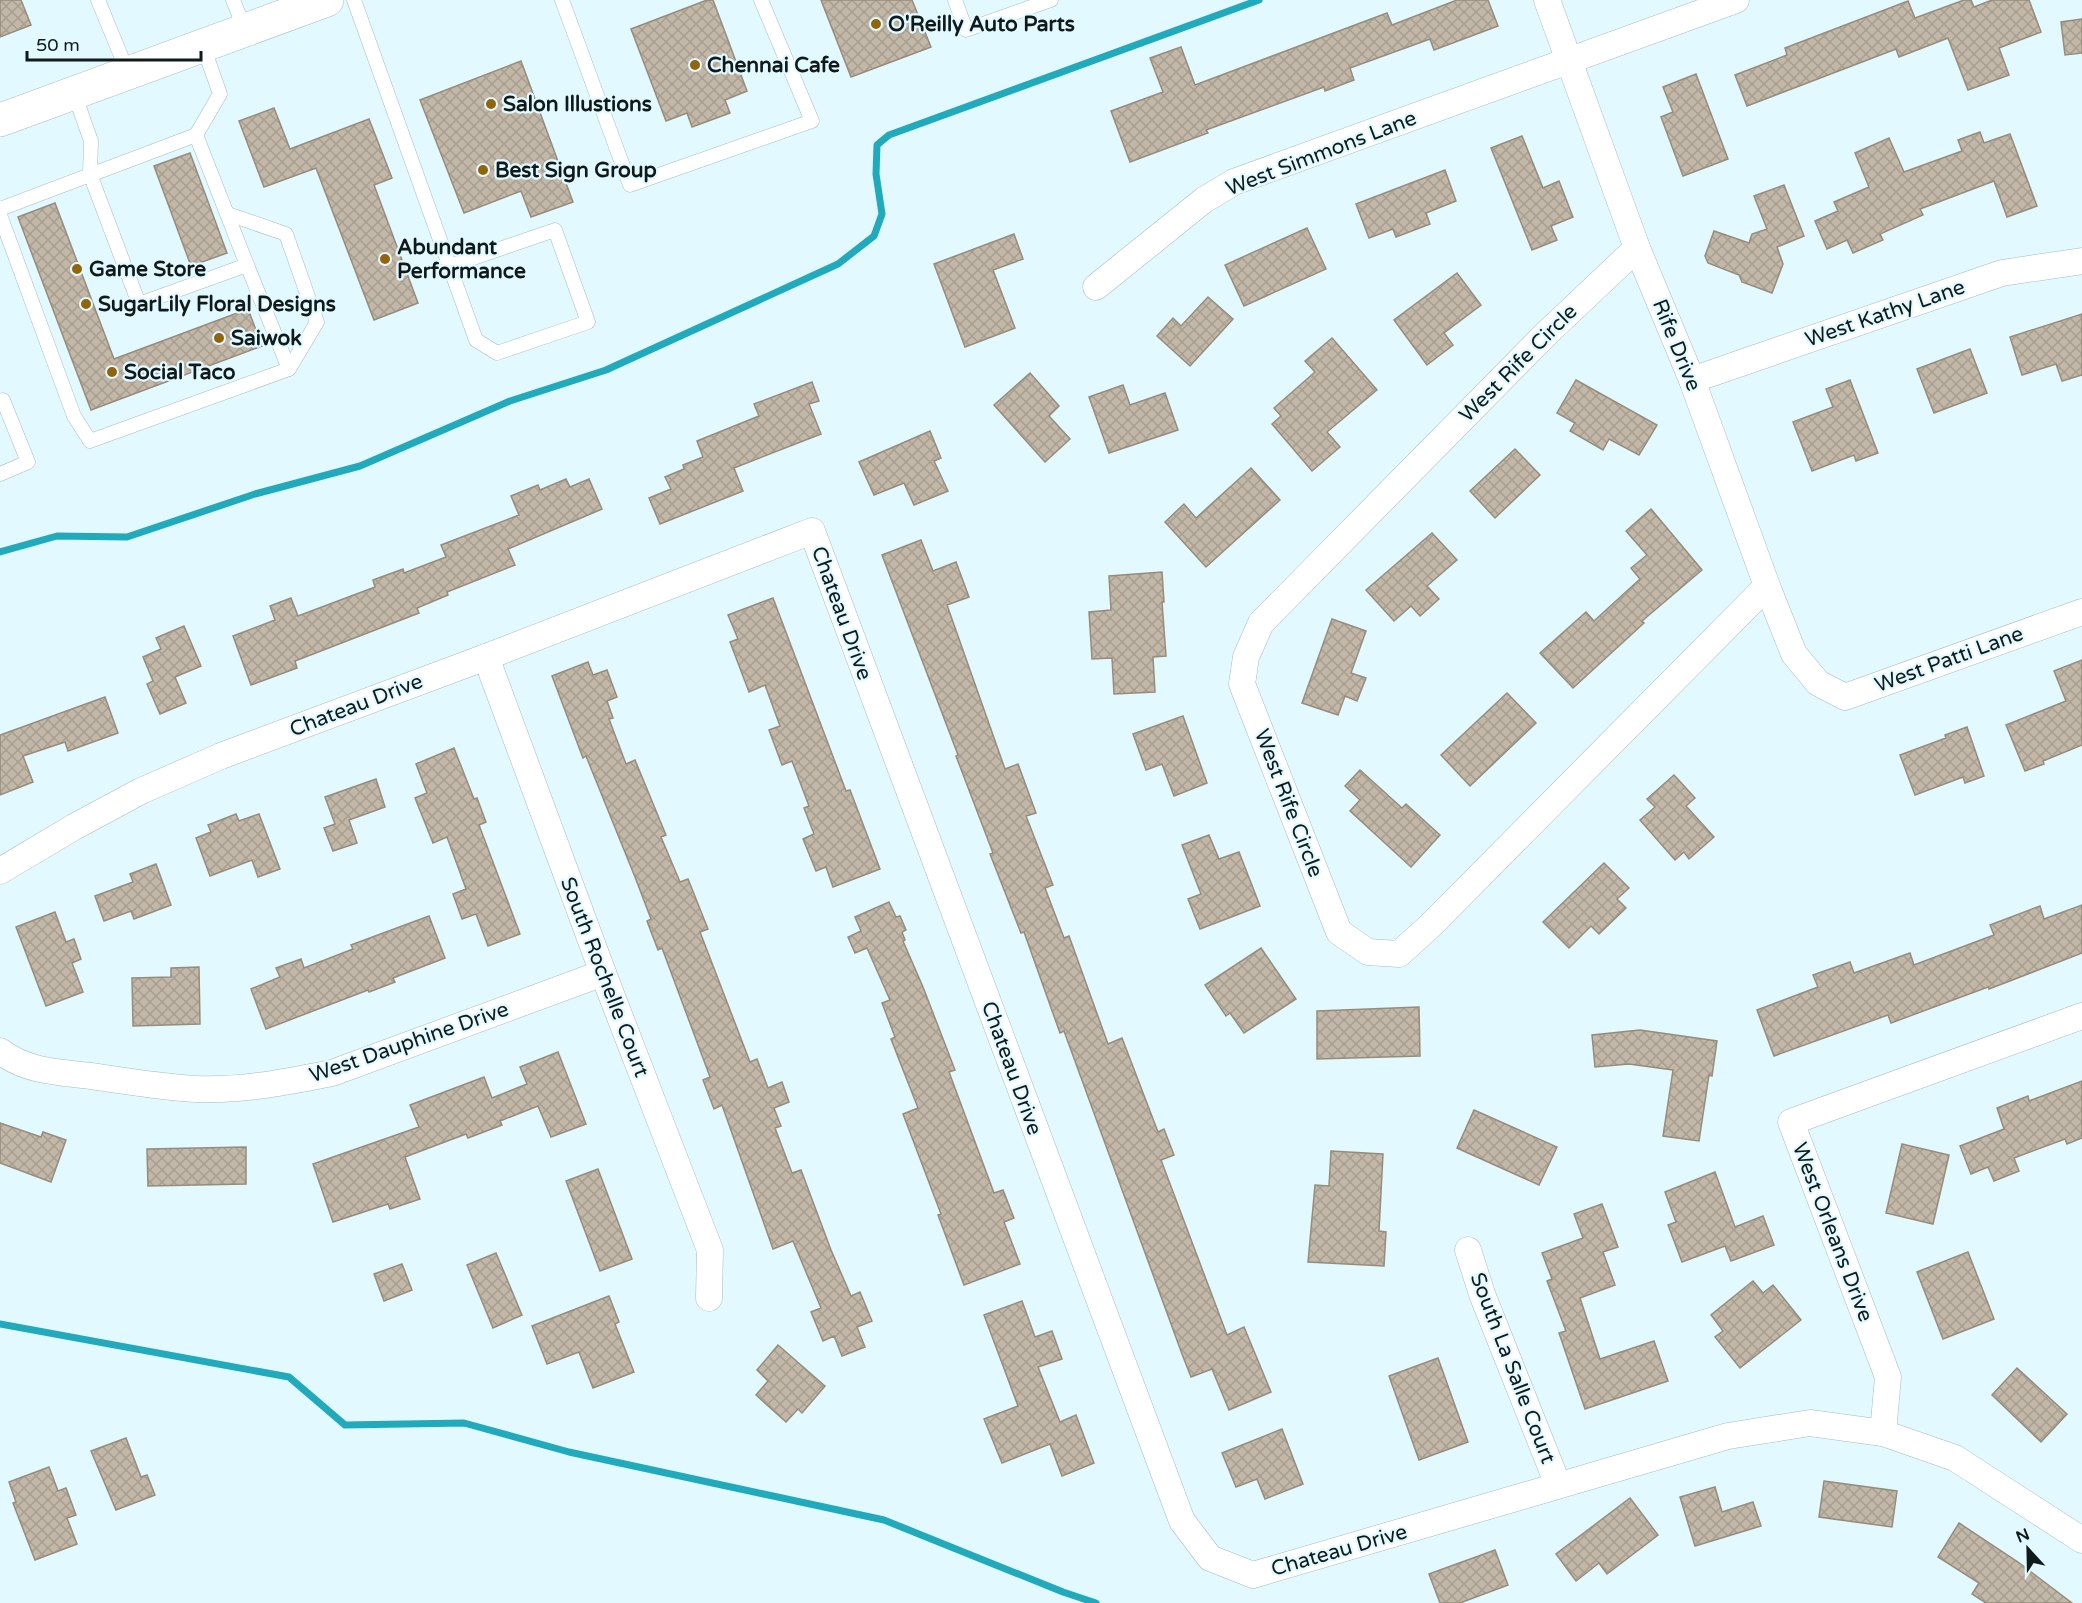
<svg xmlns="http://www.w3.org/2000/svg" width="2082" height="1603" viewBox="0 0 2082 1603" font-family="'Varela Round',sans-serif">
	<style>
		.lines { fill: none; stroke-linecap: round; stroke-linejoin: round }
		.stream { stroke: #21a9bc; stroke-width: 7 }
		.building { fill: url(#building-cross-hatch); stroke: #968c7c; stroke-width: 1.5 }
		.lane-casing { stroke: #a5bcc0; stroke-width: 15 }
		.street-casing { stroke: #a5bcc0; stroke-width: 27 }
		.primary-casing { stroke: #a5bcc0; stroke-width: 34 }
		.lane { stroke: #fff; stroke-width: 14 }
		.street { stroke: #fff; stroke-width: 26 }
		.primary { stroke: #fff; stroke-width: 33 }
		.poi-dot { fill: #90650d; stroke: #e2faff; stroke-width: 2 }
		.labels { text-anchor: middle; stroke-width: 4.5; stroke-linejoin: round; paint-order: stroke }
		.poi-label { font-size: 21px; font-weight: bold; fill: #111a1b; stroke: #e2faff; text-anchor: start }
		.street-label { font-size: 21px; fill: #111a1b; stroke: #e2faff }
	</style>
	<defs>
		<pattern id="building-cross-hatch" width="8" height="8" patternUnits="userSpaceOnUse" patternTransform="scale(1.5)"><rect width="8" height="8" fill="#c3b8a8"/><path d="M0 0l8 8M0 8l8-8" fill="none" stroke="#a69e90"/></pattern>
	</defs>
	<rect width="100%" height="100%" fill="#e2faff"/>
	<g class="lines">
		<g class="stream">
			<path d="M 0,552 L 57,536 L 127,537 L 255,494 L 360,466 L 510,401 L 606,370 L 838,264 L 874,236 L 882,214 L 876,174 L 877,145 L 889,135 L 1259,0"/>
			<path d="M 0,1324 L 289,1377 L 345,1425 L 464,1423 L 569,1452 L 884,1520 L 1063,1592 L 1096,1603"/>
		</g>
	</g>
	<g class="building">
		<path d="M 0,0 L 21,0 L 31,25 L 0,37 Z"/>
		<path d="M 707,0 L 713,0 L 747,91 L 725,100 L 730,113 L 692,127 L 687,113 L 666,121 L 631,29 Z"/>
		<path d="M 821,0 L 912,0 L 931,47 L 851,77 Z"/>
		<path d="M 1457,0 L 1488,0 L 1498,26 L 1434,50 L 1430,39 L 1350,68 L 1354,80 L 1325,91 L 1324,87 L 1206,130 L 1208,133 L 1130,162 L 1111,111 L 1163,92 L 1150,58 L 1181,47 L 1195,85 L 1387,13 L 1392,25 Z"/>
		<path d="M 1964,0 L 1971,0 L 1974,7 L 1992,0 L 2029,0 L 2041,32 L 1999,48 L 2009,75 L 1968,90 L 1948,38 L 1899,57 L 1896,49 L 1747,106 L 1735,75 L 1787,55 L 1785,48 L 1908,1 L 1915,18 Z"/>
		<path d="M 2082,19 L 2082,53 L 2065,55 L 2061,22 Z"/>
		<path d="M 521,61 L 573,202 L 531,217 L 521,191 L 464,213 L 420,100 Z"/>
		<path d="M 1696,74 L 1728,159 L 1683,176 L 1661,117 L 1673,112 L 1663,87 Z"/>
		<path d="M 274,108 L 290,149 L 369,119 L 392,178 L 374,185 L 418,303 L 374,320 L 316,168 L 264,187 L 239,121 Z"/>
		<path d="M 1980,132 L 1984,143 L 2010,134 L 2037,206 L 2007,217 L 1994,181 L 1920,209 L 1923,215 L 1880,234 L 1883,240 L 1853,253 L 1847,240 L 1827,249 L 1815,221 L 1838,211 L 1834,202 L 1869,187 L 1855,153 L 1889,138 L 1904,172 L 1962,151 L 1958,140 Z"/>
		<path d="M 1522,136 L 1543,188 L 1559,181 L 1573,217 L 1551,226 L 1557,240 L 1532,250 L 1491,148 Z"/>
		<path d="M 190,153 L 227,253 L 191,266 L 154,166 Z"/>
		<path d="M 1445,170 L 1456,201 L 1426,213 L 1430,224 L 1396,237 L 1393,229 L 1369,238 L 1356,204 Z"/>
		<path d="M 1784,185 L 1804,236 L 1777,247 L 1783,264 L 1772,293 L 1742,282 L 1739,275 L 1708,263 L 1705,256 L 1714,231 L 1749,243 L 1752,234 L 1767,229 L 1754,196 Z"/>
		<path d="M 55,203 L 114,359 L 248,309 L 262,346 L 91,410 L 18,217 Z"/>
		<path d="M 1307,228 L 1326,269 L 1244,306 L 1225,265 Z"/>
		<path d="M 1014,234 L 1023,259 L 993,270 L 1015,328 L 965,347 L 934,264 Z"/>
		<path d="M 1457,273 L 1481,305 L 1444,333 L 1453,345 L 1427,365 L 1394,320 Z"/>
		<path d="M 1208,297 L 1233,319 L 1190,366 L 1157,336 L 1173,318 L 1181,326 Z"/>
		<path d="M 2082,314 L 2082,375 L 2062,381 L 2056,364 L 2022,375 L 2010,337 Z"/>
		<path d="M 1332,338 L 1377,390 L 1327,432 L 1340,447 L 1312,471 L 1272,424 L 1281,416 L 1274,408 L 1315,372 L 1305,361 Z"/>
		<path d="M 1970,349 L 1987,393 L 1934,413 L 1917,369 Z"/>
		<path d="M 1030,373 L 1059,406 L 1049,416 L 1070,439 L 1045,462 L 994,405 Z"/>
		<path d="M 1576,380 L 1657,425 L 1639,455 L 1609,439 L 1603,450 L 1570,431 L 1575,423 L 1557,413 Z"/>
		<path d="M 1850,380 L 1878,453 L 1856,461 L 1854,455 L 1812,471 L 1793,422 L 1833,407 L 1826,389 Z"/>
		<path d="M 812,382 L 819,401 L 809,404 L 821,434 L 734,468 L 743,491 L 660,524 L 649,498 L 671,489 L 665,477 L 684,469 L 683,465 L 703,457 L 697,441 L 759,416 L 754,404 Z"/>
		<path d="M 1123,385 L 1130,405 L 1165,393 L 1178,430 L 1109,453 L 1089,397 Z"/>
		<path d="M 930,431 L 941,458 L 934,461 L 948,491 L 914,505 L 904,483 L 874,495 L 859,462 Z"/>
		<path d="M 1515,449 L 1540,475 L 1495,518 L 1470,491 Z"/>
		<path d="M 1251,468 L 1280,500 L 1206,567 L 1165,522 L 1184,504 L 1196,518 Z"/>
		<path d="M 566,479 L 570,487 L 589,479 L 602,509 L 508,549 L 515,565 L 447,592 L 448,595 L 417,608 L 419,613 L 295,661 L 297,668 L 251,685 L 233,636 L 275,620 L 270,606 L 291,598 L 298,616 L 375,587 L 373,580 L 403,569 L 404,573 L 446,557 L 441,545 L 519,515 L 511,496 L 538,485 L 540,490 Z"/>
		<path d="M 1651,509 L 1702,570 L 1642,621 L 1644,623 L 1573,688 L 1540,653 L 1586,612 L 1594,621 L 1640,579 L 1631,568 L 1647,555 L 1626,531 Z"/>
		<path d="M 1432,533 L 1457,560 L 1427,586 L 1439,599 L 1420,616 L 1411,606 L 1394,621 L 1366,590 Z"/>
		<path d="M 921,540 L 933,571 L 956,562 L 969,597 L 947,605 L 1005,769 L 1018,764 L 1036,813 L 1026,816 L 1053,885 L 1045,888 L 1064,938 L 1069,936 L 1108,1044 L 1122,1038 L 1158,1132 L 1164,1129 L 1174,1155 L 1161,1160 L 1227,1335 L 1244,1327 L 1271,1392 L 1229,1410 L 1212,1369 L 1191,1377 L 1182,1354 L 1064,1031 L 1060,1033 L 1024,932 L 1021,933 L 990,854 L 993,853 L 956,756 L 958,755 L 882,555 Z"/>
		<path d="M 1162,572 L 1164,602 L 1162,602 L 1166,656 L 1153,657 L 1155,692 L 1114,694 L 1112,658 L 1092,659 L 1089,612 L 1111,610 L 1109,576 Z"/>
		<path d="M 773,598 L 846,791 L 850,790 L 880,869 L 833,887 L 826,867 L 816,871 L 803,839 L 814,834 L 804,808 L 809,806 L 792,761 L 782,765 L 769,730 L 780,726 L 765,685 L 749,692 L 730,642 L 738,639 L 728,615 Z"/>
		<path d="M 1332,619 L 1366,631 L 1351,673 L 1366,678 L 1357,701 L 1345,696 L 1338,715 L 1302,703 Z"/>
		<path d="M 184,626 L 201,666 L 175,677 L 186,703 L 160,714 L 147,684 L 153,681 L 143,657 L 161,649 L 156,638 Z"/>
		<path d="M 2082,660 L 2082,745 L 2043,761 L 2044,764 L 2025,771 L 2006,725 L 2066,701 L 2054,671 Z"/>
		<path d="M 588,662 L 593,675 L 607,670 L 617,697 L 607,701 L 613,718 L 609,719 L 626,764 L 635,760 L 666,835 L 661,837 L 680,882 L 688,879 L 708,929 L 700,932 L 750,1062 L 757,1059 L 768,1088 L 782,1082 L 789,1102 L 774,1108 L 781,1126 L 775,1128 L 792,1173 L 801,1170 L 831,1250 L 851,1296 L 860,1292 L 872,1321 L 857,1327 L 865,1347 L 842,1356 L 834,1336 L 823,1341 L 811,1312 L 821,1308 L 793,1241 L 773,1249 L 722,1105 L 714,1109 L 703,1080 L 710,1077 L 662,948 L 658,950 L 647,921 L 651,919 L 635,877 L 586,756 L 583,758 L 552,676 Z"/>
		<path d="M 1507,693 L 1536,723 L 1470,786 L 1441,755 Z"/>
		<path d="M 105,697 L 118,733 L 68,751 L 65,742 L 23,756 L 33,782 L 0,795 L 0,735 Z"/>
		<path d="M 1183,716 L 1207,783 L 1174,796 L 1162,764 L 1146,770 L 1133,734 Z"/>
		<path d="M 1967,727 L 1984,776 L 1965,783 L 1963,777 L 1915,795 L 1900,755 L 1946,738 L 1945,735 Z"/>
		<path d="M 454,748 L 474,799 L 477,798 L 486,822 L 479,825 L 520,934 L 488,946 L 476,914 L 462,919 L 453,894 L 466,889 L 447,837 L 433,843 L 415,798 L 427,793 L 416,764 Z"/>
		<path d="M 1360,770 L 1402,808 L 1406,804 L 1440,835 L 1411,867 L 1350,811 L 1360,800 L 1345,786 Z"/>
		<path d="M 1674,775 L 1695,798 L 1686,806 L 1714,837 L 1689,859 L 1684,852 L 1675,860 L 1640,820 L 1655,807 L 1647,799 Z"/>
		<path d="M 376,779 L 385,807 L 349,820 L 357,843 L 333,851 L 324,828 L 335,824 L 325,797 Z"/>
		<path d="M 236,814 L 239,821 L 259,814 L 280,869 L 258,877 L 252,860 L 210,876 L 196,838 L 211,832 L 208,825 Z"/>
		<path d="M 1209,835 L 1219,859 L 1239,852 L 1260,906 L 1200,929 L 1188,899 L 1201,894 L 1182,845 Z"/>
		<path d="M 1604,863 L 1629,888 L 1617,899 L 1626,908 L 1599,934 L 1591,926 L 1569,948 L 1543,922 Z"/>
		<path d="M 156,864 L 171,905 L 134,919 L 131,911 L 104,921 L 95,896 L 133,882 L 130,874 Z"/>
		<path d="M 889,902 L 896,917 L 900,916 L 906,930 L 902,932 L 905,940 L 903,941 L 923,987 L 955,1070 L 949,1072 L 994,1193 L 1003,1190 L 1014,1218 L 1004,1222 L 1020,1264 L 964,1285 L 938,1215 L 941,1214 L 903,1114 L 918,1108 L 891,1039 L 895,1037 L 882,1003 L 890,1000 L 867,948 L 855,953 L 848,937 L 861,931 L 855,917 Z"/>
		<path d="M 2082,905 L 2082,953 L 1989,989 L 1988,987 L 1891,1023 L 1888,1015 L 1774,1056 L 1757,1010 L 1818,987 L 1813,975 L 1850,962 L 1854,973 L 1910,953 L 1914,965 L 1994,935 L 1990,925 L 2040,906 L 2044,919 Z"/>
		<path d="M 55,912 L 66,942 L 74,939 L 81,959 L 72,963 L 83,992 L 46,1006 L 16,927 Z"/>
		<path d="M 429,916 L 445,958 L 393,978 L 395,982 L 369,992 L 368,990 L 266,1029 L 251,989 L 280,977 L 276,968 L 301,959 L 304,968 L 353,949 L 351,945 Z"/>
		<path d="M 1261,948 L 1296,999 L 1244,1033 L 1230,1013 L 1226,1016 L 1205,985 Z"/>
		<path d="M 199,967 L 200,1024 L 133,1026 L 132,978 L 171,977 L 171,968 Z"/>
		<path d="M 1419,1007 L 1420,1056 L 1317,1059 L 1317,1011 Z"/>
		<path d="M 1640,1030 L 1717,1041 L 1712,1076 L 1709,1075 L 1699,1141 L 1663,1136 L 1673,1070 L 1629,1064 L 1595,1067 L 1592,1035 Z"/>
		<path d="M 558,1052 L 586,1124 L 551,1137 L 538,1106 L 500,1121 L 502,1125 L 468,1138 L 466,1134 L 405,1157 L 420,1199 L 390,1209 L 388,1204 L 333,1222 L 313,1164 L 419,1127 L 410,1105 L 484,1077 L 492,1098 L 527,1084 L 520,1067 Z"/>
		<path d="M 2082,1081 L 2082,1138 L 2067,1144 L 2065,1139 L 2014,1158 L 2019,1171 L 1994,1181 L 1988,1167 L 1971,1174 L 1960,1146 L 2004,1129 L 1997,1108 L 2028,1096 L 2029,1101 Z"/>
		<path d="M 1474,1110 L 1557,1147 L 1539,1185 L 1457,1148 Z"/>
		<path d="M 0,1123 L 41,1137 L 43,1132 L 66,1140 L 51,1182 L 0,1163 Z"/>
		<path d="M 1902,1144 L 1949,1155 L 1933,1224 L 1886,1213 Z"/>
		<path d="M 246,1147 L 246,1184 L 148,1186 L 147,1149 Z"/>
		<path d="M 1331,1151 L 1383,1154 L 1379,1231 L 1386,1232 L 1384,1266 L 1308,1262 L 1315,1185 L 1329,1186 Z"/>
		<path d="M 598,1169 L 632,1259 L 600,1271 L 566,1181 Z"/>
		<path d="M 1715,1172 L 1735,1227 L 1763,1216 L 1774,1245 L 1731,1261 L 1725,1246 L 1682,1262 L 1668,1225 L 1676,1222 L 1665,1192 Z"/>
		<path d="M 1602,1204 L 1618,1247 L 1603,1252 L 1615,1285 L 1580,1298 L 1600,1359 L 1654,1341 L 1668,1381 L 1585,1409 L 1559,1333 L 1566,1331 L 1547,1281 L 1552,1279 L 1542,1253 L 1583,1238 L 1574,1214 Z"/>
		<path d="M 1968,1252 L 1994,1319 L 1943,1339 L 1917,1272 Z"/>
		<path d="M 496,1253 L 522,1315 L 493,1328 L 467,1265 Z"/>
		<path d="M 402,1264 L 412,1290 L 384,1301 L 374,1274 Z"/>
		<path d="M 1753,1281 L 1763,1293 L 1773,1285 L 1801,1320 L 1740,1368 L 1715,1337 L 1723,1331 L 1711,1315 Z"/>
		<path d="M 609,1296 L 619,1322 L 615,1324 L 634,1372 L 593,1388 L 579,1352 L 547,1364 L 532,1326 Z"/>
		<path d="M 1022,1301 L 1035,1337 L 1052,1331 L 1062,1359 L 1038,1367 L 1060,1422 L 1076,1415 L 1094,1463 L 1062,1476 L 1050,1444 L 1002,1463 L 984,1419 L 1018,1406 L 984,1315 Z"/>
		<path d="M 778,1345 L 825,1386 L 802,1413 L 798,1409 L 786,1422 L 756,1395 L 768,1381 L 757,1370 Z"/>
		<path d="M 1438,1358 L 1468,1442 L 1419,1460 L 1389,1376 Z"/>
		<path d="M 2017,1368 L 2067,1414 L 2041,1442 L 1992,1395 Z"/>
		<path d="M 1282,1429 L 1303,1484 L 1265,1499 L 1257,1479 L 1236,1487 L 1222,1453 Z"/>
		<path d="M 126,1438 L 141,1477 L 147,1475 L 155,1495 L 116,1510 L 91,1451 Z"/>
		<path d="M 49,1467 L 58,1491 L 66,1488 L 76,1515 L 67,1518 L 77,1544 L 35,1560 L 13,1503 L 16,1502 L 9,1482 Z"/>
		<path d="M 1824,1481 L 1897,1491 L 1892,1527 L 1819,1517 Z"/>
		<path d="M 1715,1487 L 1722,1512 L 1753,1502 L 1761,1526 L 1695,1546 L 1680,1497 Z"/>
		<path d="M 1630,1498 L 1658,1535 L 1607,1574 L 1599,1563 L 1576,1581 L 1556,1554 Z"/>
		<path d="M 1959,1523 L 2018,1562 L 2072,1603 L 1986,1603 L 1972,1594 L 1979,1583 L 1938,1557 Z"/>
		<path d="M 1495,1550 L 1508,1585 L 1460,1603 L 1440,1603 L 1429,1574 Z"/>
	</g>
	<g class="lines">
		<defs>
			<g id="lane">
				<path d="M 98,0 L 128,73"/>
				<path d="M 233,0 L 245,30"/>
				<path d="M 354,0 L 476,340 L 497,353 L 588,322 L 555,230 L 450,266"/>
				<path d="M 562,0 L 630,185 L 812,121 L 761,0"/>
				<path d="M 955,0 L 966,30 L 1051,0"/>
				<path d="M 196,135 L 220,94 L 203,46"/>
				<path d="M 0,209 L 196,135 L 247,265"/>
				<path d="M 228,214 L 286,234 L 317,322 L 289,369"/>
				<path d="M 0,215 L 74,416 L 90,441 L 289,369 L 247,265 L 139,304 L 90,174 L 91,141 L 74,93"/>
				<path d="M 0,401 L 3,400 L 28,462 L 0,474"/>
			</g>
			<g id="street">
				<path d="M 1547,0 L 1637,248 L 1692,380 L 1767,586 L 1794,654 L 1818,683 L 1845,697 L 2082,612"/>
				<path d="M 1637,248 L 1546,334 L 1261,623 L 1246,657 L 1242,684 L 1339,932 L 1368,952 L 1399,954 L 1430,926 L 1767,586"/>
				<path d="M 1096,287 L 1204,200 L 1234,182 L 1736,0"/>
				<path d="M 1692,380 L 2002,273 L 2082,261"/>
				<path d="M 486,657 L 603,973 L 710,1250 L 709,1298"/>
				<path d="M 0,871 L 74,827 L 141,791 L 221,756 L 486,657 L 812,531 L 1182,1521 L 1210,1558 L 1253,1575 L 1728,1436 L 1810,1423 L 1883,1433 L 1955,1458 L 2082,1540"/>
				<path d="M 0,1051 C 27,1072 59,1072 91,1076 C 125,1081 161,1087 196,1089 C 242,1091 287,1082 332,1073 L 603,973"/>
				<path d="M 1468,1250 L 1482,1294 L 1558,1485"/>
				<path d="M 1883,1433 L 1888,1377 L 1791,1122 L 2082,1016"/>
			</g>
			<path id="primary" d="M 0,120 L 327,0"/>
		</defs>
		<use href="#lane" class="lane-casing"/>
		<use href="#street" class="street-casing"/>
		<use href="#primary" class="primary-casing"/>
		<use href="#lane" class="lane"/>
		<use href="#street" class="street"/>
		<use href="#primary" class="primary"/>
	</g>
	<g class="poi-dot">
		<circle cx="876" cy="24" r="6"/>
		<circle cx="695" cy="65" r="6"/>
		<circle cx="491" cy="104" r="6"/>
		<circle cx="483" cy="170" r="6"/>
		<circle cx="385" cy="259" r="6"/>
		<circle cx="77" cy="269" r="6"/>
		<circle cx="86" cy="304" r="6"/>
		<circle cx="219" cy="338" r="6"/>
		<circle cx="112" cy="372" r="6"/>
	</g>
	<g class="labels">
		<g class="poi-label">
			<text x="888" y="31">O'Reilly Auto Parts</text>
			<text x="707" y="72">Chennai Cafe</text>
			<text x="503" y="111">Salon Illustions</text>
			<text x="495" y="177">Best Sign Group</text>
			<text x="397" y="254">Abundant<tspan x="397" dy="24">Performance</tspan></text>
			<text x="89" y="276">Game Store</text>
			<text x="98" y="311">SugarLily Floral Designs</text>
			<text x="231" y="345">Saiwok</text>
			<text x="124" y="379">Social Taco</text>
		</g>
		<g class="street-label">
			<text transform="translate(1321 153) rotate(-21)" y="7">West Simmons Lane</text>
			<text transform="translate(1885 313) rotate(-19)" y="7">West Kathy Lane</text>
			<text transform="translate(1677 345) rotate(68)" y="7">Rife Drive</text>
			<text transform="translate(1518 363) rotate(-45)" y="7">West Rife Circle</text>
			<text transform="translate(842 613) rotate(70)" y="7">Chateau Drive</text>
			<text transform="translate(1949 659) rotate(-20)" y="7">West Patti Lane</text>
			<text transform="translate(356 705) rotate(-21)" y="7">Chateau Drive</text>
			<text transform="translate(1289 803) rotate(69)" y="7">West Rife Circle</text>
			<text transform="translate(605 977) rotate(69)" y="7">South Rochelle Court</text>
			<text transform="translate(409 1042) rotate(-19)" y="7">West Dauphine Drive</text>
			<text transform="translate(1012 1068) rotate(70)" y="7">Chateau Drive</text>
			<text transform="translate(1833 1232) rotate(69)" y="7">West Orleans Drive</text>
			<text transform="translate(1513 1368) rotate(69)" y="7">South La Salle Court</text>
			<text transform="translate(1339 1550) rotate(-16)" y="7">Chateau Drive</text>
		</g>
	</g>
	<g transform="translate(2028 1549) rotate(338)" stroke="#e2faff" stroke-width="4.5" paint-order="stroke">
	<path d="M0-4.5L10 22L0 15L-10 22Z" fill="#111a1b"/>
	<text y="-9" font-size="16" font-weight="bold" text-anchor="middle" fill="#111a1b">N</text>
	</g>
	<path d="M27 51v9h174v-9" fill="none" stroke="#111a1b" stroke-width="3"/>
	<text x="36" y="51" font-size="18" fill="#111a1b" stroke="#e2faff" stroke-width="4.5" paint-order="stroke">50 m</text>
</svg>
